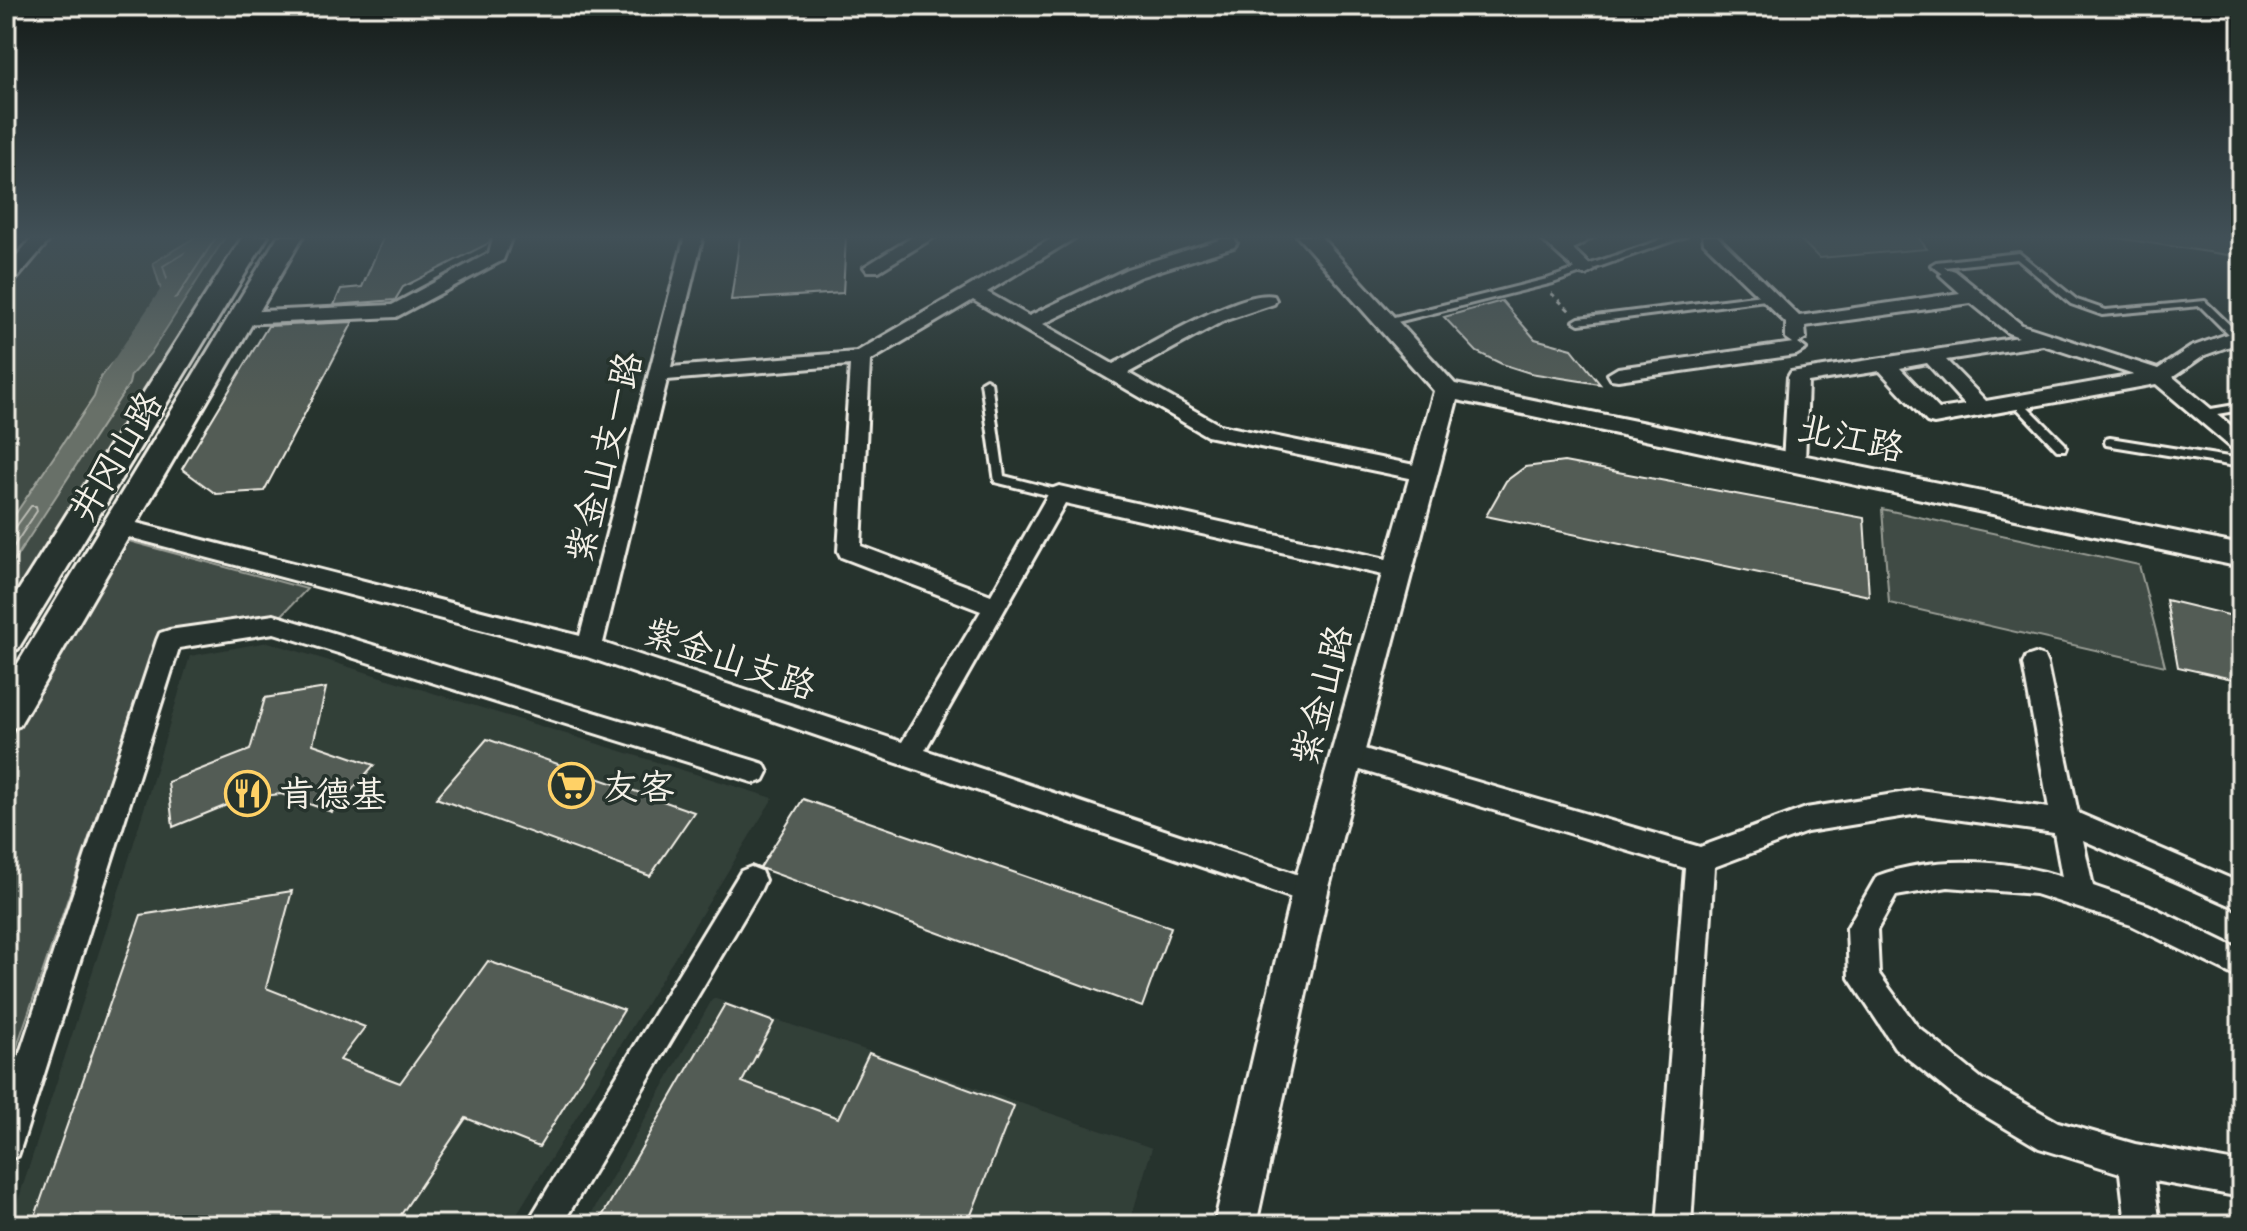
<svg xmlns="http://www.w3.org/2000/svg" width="2247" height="1231" viewBox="0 0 2247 1231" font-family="'Indie Flower','LXGW WenKai TC',sans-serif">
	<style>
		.built { fill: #333f39 }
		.green { fill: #414b45; stroke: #9a9e96; stroke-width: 2 }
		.water { fill: #676f68; stroke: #9fa39b; stroke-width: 2 }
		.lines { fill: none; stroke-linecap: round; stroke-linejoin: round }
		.shore { stroke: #bcbdb5; stroke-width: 2 }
		.canal { fill: #676f68; fill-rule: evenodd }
		.building { fill: #525c55; stroke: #f4f1e8; stroke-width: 2 }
		.service-casing { stroke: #f4f1e8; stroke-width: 6 }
		.minor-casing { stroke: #f4f1e8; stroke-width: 6 }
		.tertiary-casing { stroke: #f4f1e8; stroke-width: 6 }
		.secondary-casing { stroke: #f4f1e8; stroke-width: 6 }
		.path { stroke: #f4f1e8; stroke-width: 3; stroke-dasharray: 5 5; stroke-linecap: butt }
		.service { fill: #26332d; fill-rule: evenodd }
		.minor { fill: #26332d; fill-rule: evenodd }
		.tertiary { fill: #26332d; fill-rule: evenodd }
		.secondary { fill: #26332d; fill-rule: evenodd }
		.labels { text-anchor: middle; stroke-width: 7; stroke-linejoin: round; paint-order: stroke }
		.street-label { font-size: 36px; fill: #f4f1e8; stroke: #26332d }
		.poi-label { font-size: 36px; fill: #f4f1e8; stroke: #26332d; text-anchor: start }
	</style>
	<rect width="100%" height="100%" fill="#26332d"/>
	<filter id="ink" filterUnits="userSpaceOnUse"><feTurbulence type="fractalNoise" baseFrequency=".0125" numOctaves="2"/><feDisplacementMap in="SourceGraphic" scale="16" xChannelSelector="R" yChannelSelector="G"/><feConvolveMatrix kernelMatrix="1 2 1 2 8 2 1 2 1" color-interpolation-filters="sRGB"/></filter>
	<g filter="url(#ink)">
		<g class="built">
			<path d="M 268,642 L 773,798 L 510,1225 L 10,1225 L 125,872 L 190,656 Z"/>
			<path d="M 713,998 L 1152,1148 L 1129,1225 L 585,1225 Z"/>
		</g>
		<g class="green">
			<path d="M 44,236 L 256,236 L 6,641 L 6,279 Z"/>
			<path d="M 1797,236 L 1917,236 L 1927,249 L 1819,258 Z"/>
			<path d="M 2104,236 L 2241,236 L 2241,257 Z"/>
			<path d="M 1882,509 L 2139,565 L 2165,666 L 1889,603 Z"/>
			<path d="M 125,540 L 307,589 L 282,615 L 160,632 L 6,1078 L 6,746 Z"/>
		</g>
		<path class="water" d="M 197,236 L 226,236 L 150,354 L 131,375 L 129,384 L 6,573 L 6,528 L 94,397 L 101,376 L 111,364 L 129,352 L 154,314 L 162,293 L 153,263 Z"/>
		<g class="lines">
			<g class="shore">
				<path d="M 200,236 L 196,246 L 163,266 L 173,298 L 177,297 L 217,236"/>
				<path d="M 6,531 L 15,528 L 31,506 L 36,506 L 37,511 L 6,558"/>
			</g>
			<path class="canal" d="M 196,236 L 214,236 L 117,385 L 103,385 L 100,380 Z"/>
		</g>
		<g class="building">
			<path d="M 384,236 L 491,236 L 489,243 L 403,287 L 395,300 L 334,305 L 341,289 L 362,287 Z"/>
			<path d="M 740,236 L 846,236 L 843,293 L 731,300 Z"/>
			<path d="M 1502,301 L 1535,339 L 1572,349 L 1600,384 L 1530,373 L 1502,364 L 1477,352 L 1444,317 Z"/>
			<path d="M 353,322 L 264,491 L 216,494 L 182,469 L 268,326 Z"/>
			<path d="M 1564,462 L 1864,518 L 1869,596 L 1486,516 L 1506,481 L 1525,467 Z"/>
			<path d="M 2166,600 L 2241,618 L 2241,681 L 2178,667 Z"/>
			<path d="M 326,688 L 313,744 L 374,765 L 332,812 L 281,794 L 244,798 L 173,827 L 168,782 L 250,750 L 265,698 Z"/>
			<path d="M 487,739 L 694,812 L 650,876 L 436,798 Z"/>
			<path d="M 803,799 L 1171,927 L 1142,1007 L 760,868 Z"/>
			<path d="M 292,891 L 266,988 L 365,1027 L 340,1060 L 400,1083 L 488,961 L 624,1010 L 539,1147 L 466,1118 L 394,1225 L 32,1225 L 141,915 Z"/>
			<path d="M 725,1004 L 774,1022 L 742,1082 L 838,1118 L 869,1053 L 1014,1106 L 967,1225 L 597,1225 Z"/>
		</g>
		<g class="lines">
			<defs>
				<g id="service">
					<path d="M 1672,236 L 1686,236 L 1553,283 L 1385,325 L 1380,322 L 1382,320 L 1547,279 Z"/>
					<path d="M 2019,253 L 2077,300 L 2106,310 L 2205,301 L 2239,334 L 2241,334 L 2241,340 L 2233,339 L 2200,306 L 2102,315 L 2071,304 L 2017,259 L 1944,267 L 1954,275 L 1949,278 L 1931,265 L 1936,262 Z"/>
					<path d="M 1770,294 L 1773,295 L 1773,299 L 1579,324 L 1574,321 L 1579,318 Z"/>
					<path d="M 986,379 L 991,382 L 1004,476 L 1063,491 L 1064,494 L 1063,497 L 1059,498 L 995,482 L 981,382 Z"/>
					<path d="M 2017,399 L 2021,400 L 2065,444 L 2066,447 L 2065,450 L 2057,450 L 2013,404 L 2013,400 Z"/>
					<path d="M 2241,404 L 2241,410 L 2205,416 L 2200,413 L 2205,410 Z"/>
					<path d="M 2110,438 L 2241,459 L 2241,467 L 2106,445 L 2105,442 L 2106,439 Z"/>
				</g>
				<g id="minor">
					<path d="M 34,236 L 53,236 L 13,283 L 6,285 L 6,268 Z"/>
					<path d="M 494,236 L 512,236 L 503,260 L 396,317 L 242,324 L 232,318 L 242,312 L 392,305 L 489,253 Z"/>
					<path d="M 685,236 L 703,236 L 671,367 L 856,352 L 1056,236 L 1078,236 L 987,292 L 1029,316 L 1127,269 L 1222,239 L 1234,239 L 1237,243 L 1234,247 L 1139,277 L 1043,324 L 1113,364 C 1145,348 1242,288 1274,296 L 1276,300 L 1274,304 L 1223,321 L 1128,373 L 1220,425 L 1424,467 L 1432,469 L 1435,474 L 1432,479 L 1424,481 L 1207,436 L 973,300 L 870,361 L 861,546 L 991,595 L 1051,489 L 1059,486 L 1404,563 L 1408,569 L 1404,575 L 1396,578 L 1065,503 L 925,750 L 1320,882 L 1324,891 L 1320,900 L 1310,904 L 587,657 L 117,534 L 109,532 L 106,526 L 109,520 L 117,518 L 580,636 ZM 850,365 L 838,551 L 841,557 L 981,611 L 902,742 L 603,643 L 667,380 Z"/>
					<path d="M 914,236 L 936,236 L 879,271 L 867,271 L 864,267 Z"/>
					<path d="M 1538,236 L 1558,236 L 1563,240 L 1571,236 L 1595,236 L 1573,249 L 1595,270 L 1586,275 L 1580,274 Z"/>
					<path d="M 1703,236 L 1717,236 L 1799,316 L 1960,293 L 1940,275 L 1949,269 L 1955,271 L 2022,325 L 2158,369 L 2191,347 L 2241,329 L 2241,342 L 2205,355 L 2173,377 L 2241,434 L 2241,452 L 2234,450 L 2156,384 L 1934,424 L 1927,422 L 1880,371 L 1808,382 L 1805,462 L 1802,467 L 1786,467 L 1783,462 L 1788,377 L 1791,372 L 2019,337 L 2008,333 L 1971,303 L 1805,326 L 1806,338 L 1798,343 L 1806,349 L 1796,355 L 1618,380 L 1611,379 L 1608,374 L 1618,368 L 1793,343 L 1786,338 L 1786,323 L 1704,243 ZM 2043,345 L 2134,375 L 1986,401 L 1946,360 ZM 1927,363 L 1965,405 L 1939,409 L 1900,368 Z"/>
					<path d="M 274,615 L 755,761 L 764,764 L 768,772 L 764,780 L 755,783 L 274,633 L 179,648 L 22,1144 L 18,1156 L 6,1160 L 6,1095 L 157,640 L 160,633 L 169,630 Z"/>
					<path d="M 2035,654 L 2044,657 L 2047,664 L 2078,813 L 2241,883 L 2241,910 L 2083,840 L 2093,886 L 2148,905 L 2241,950 L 2241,979 L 2131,925 L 2035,894 L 1948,887 L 1896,896 L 1877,930 L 1879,974 L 1917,1026 L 1982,1079 L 2058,1122 L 2135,1144 L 2241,1163 L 2241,1197 L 2154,1181 L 2160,1225 L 2126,1225 L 2120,1173 L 2039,1148 L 1960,1101 L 1895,1048 L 1849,978 L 1847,928 L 1877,876 C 1934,855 2006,859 2062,877 L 2054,833 L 1919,814 L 1807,832 L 1714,867 L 1691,1225 L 1657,1225 L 1685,868 L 1347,766 L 1338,763 L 1334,755 L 1338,747 L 1347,744 L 1700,847 L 1806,808 L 1919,790 L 2049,808 L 2023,664 L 2026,657 Z"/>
					<path d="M 751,867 L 761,871 L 765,880 L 761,889 L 562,1225 L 526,1225 L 741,871 Z"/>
				</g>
				<path id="tertiary" d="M 1297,236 L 1320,236 L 1455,384 L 2241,545 L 2241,567 L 1457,400 L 1328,891 L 1256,1225 L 1214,1225 L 1292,891 L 1434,391 Z"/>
				<g id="secondary">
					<path d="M 243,236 L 268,236 L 18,649 L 6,652 L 6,610 Z"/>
					<path d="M 278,236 L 303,236 L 19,726 L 6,730 L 6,683 Z"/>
				</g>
			</defs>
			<use href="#service" class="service-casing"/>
			<use href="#minor" class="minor-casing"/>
			<use href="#tertiary" class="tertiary-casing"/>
			<use href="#secondary" class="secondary-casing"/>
			<path class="path" d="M 1551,293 L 1571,312"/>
			<use href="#service" class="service"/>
			<use href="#minor" class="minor"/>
			<use href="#tertiary" class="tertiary"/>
			<use href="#secondary" class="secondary"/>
		</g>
	</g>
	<linearGradient id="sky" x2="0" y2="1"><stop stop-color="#151c19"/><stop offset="0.58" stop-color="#415057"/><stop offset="1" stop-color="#415057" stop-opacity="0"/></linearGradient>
	<rect width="2247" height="409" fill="url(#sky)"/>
	<defs>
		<symbol id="supermarket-ring" viewBox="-11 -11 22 22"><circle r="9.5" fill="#26332d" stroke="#ffd166" stroke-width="1.5"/><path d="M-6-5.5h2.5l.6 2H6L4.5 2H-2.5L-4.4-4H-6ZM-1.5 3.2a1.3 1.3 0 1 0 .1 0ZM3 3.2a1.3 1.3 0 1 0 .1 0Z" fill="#ffd166"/></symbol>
		<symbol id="restaurant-ring" viewBox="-11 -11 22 22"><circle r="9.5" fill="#26332d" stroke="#ffd166" stroke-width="1.5"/><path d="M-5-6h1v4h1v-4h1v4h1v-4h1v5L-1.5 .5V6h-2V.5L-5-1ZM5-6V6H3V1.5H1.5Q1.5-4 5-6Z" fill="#ffd166"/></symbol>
	</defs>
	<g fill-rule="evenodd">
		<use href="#supermarket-ring" x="546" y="760" width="51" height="51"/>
		<use href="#restaurant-ring" x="222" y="768" width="51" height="51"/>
	</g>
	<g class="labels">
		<g class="street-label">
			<text transform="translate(1851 437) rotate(12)" y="13">北江路</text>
			<text transform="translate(115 456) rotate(-59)" y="13">井冈山路</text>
			<text transform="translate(603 457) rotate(-76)" y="13">紫金山支一路</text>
			<text transform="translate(730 658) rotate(19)" y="13">紫金山支路</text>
			<text transform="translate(1321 695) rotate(-75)" y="13">紫金山路</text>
		</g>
		<g class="poi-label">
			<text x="603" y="799">友客</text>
			<text x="279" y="806">肯德基</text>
		</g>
	</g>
	<rect width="2247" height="1231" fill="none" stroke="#26332d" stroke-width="32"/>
	<rect x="16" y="16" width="2215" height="1199" fill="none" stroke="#f4f1e8" stroke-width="3" filter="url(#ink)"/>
</svg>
